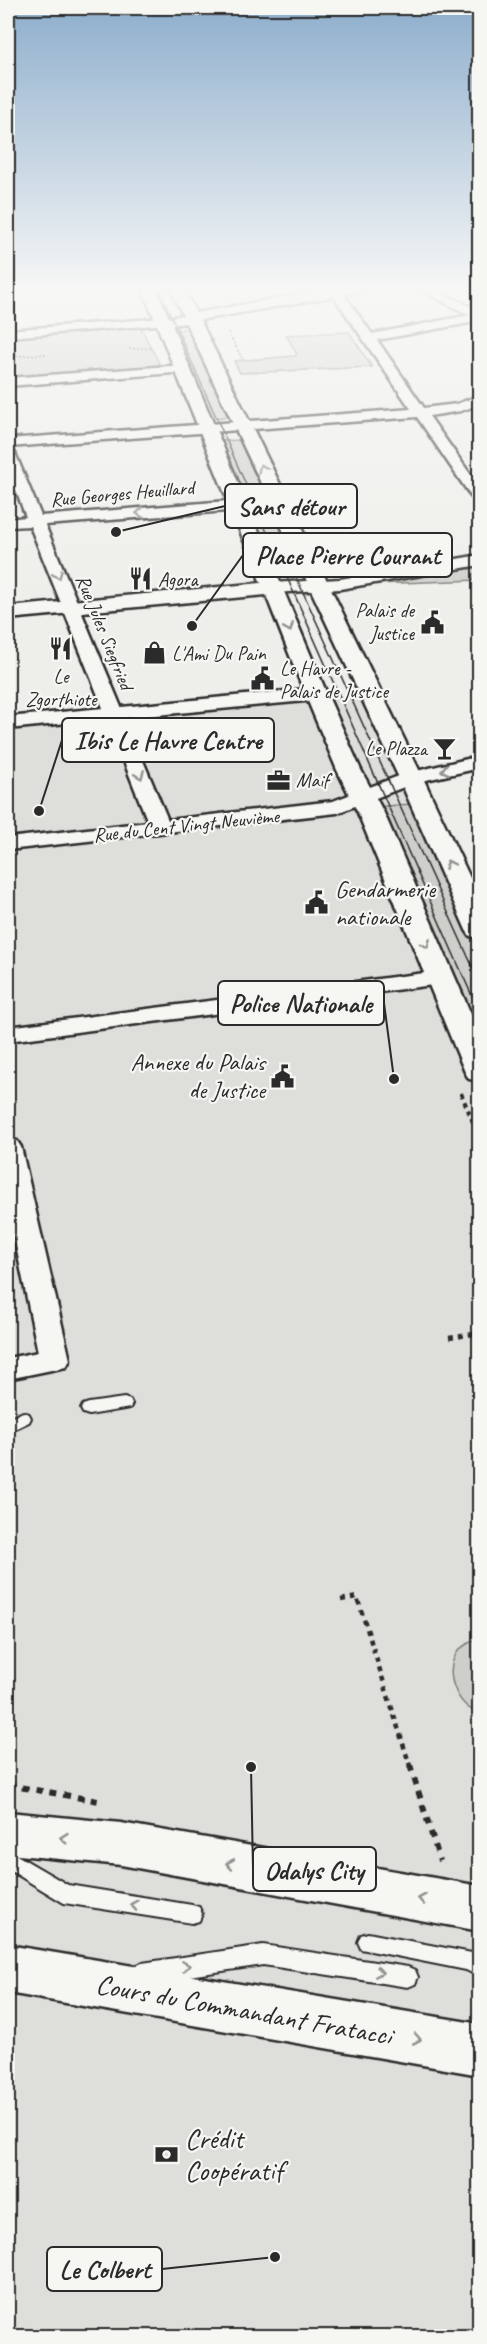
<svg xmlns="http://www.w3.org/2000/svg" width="487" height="2344" viewBox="0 0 487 2344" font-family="Caveat,sans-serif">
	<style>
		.built { fill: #dededb }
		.green { fill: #cececa; stroke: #7c7c7a; stroke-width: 1.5 }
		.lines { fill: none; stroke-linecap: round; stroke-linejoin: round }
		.service-casing { stroke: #2b2b2b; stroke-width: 4 }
		.minor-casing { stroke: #2b2b2b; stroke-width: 5 }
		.tertiary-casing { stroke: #2b2b2b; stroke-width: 5 }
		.secondary-casing { stroke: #2b2b2b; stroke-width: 5 }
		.path-far3 { stroke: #2b2b2b; stroke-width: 1.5; stroke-dasharray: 2 2; stroke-linecap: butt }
		.path-far2 { stroke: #2b2b2b; stroke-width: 4; stroke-dasharray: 4.5 4.5; stroke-linecap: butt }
		.path-far1 { stroke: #2b2b2b; stroke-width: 4.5; stroke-dasharray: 5 5; stroke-linecap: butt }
		.path { stroke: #2b2b2b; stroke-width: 6; stroke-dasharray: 7 7; stroke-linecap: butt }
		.service { fill: #f6f6f2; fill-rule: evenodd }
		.minor { fill: #f6f6f2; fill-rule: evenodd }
		.tertiary { fill: #f6f6f2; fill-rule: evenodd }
		.secondary { fill: #f6f6f2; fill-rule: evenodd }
		.tram { stroke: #2b2b2b; stroke-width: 1.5 }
		.oneway { stroke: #90908e }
		.labels { text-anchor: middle; stroke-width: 4.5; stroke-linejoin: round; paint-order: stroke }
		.far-street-label { font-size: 20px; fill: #2b2b2b; stroke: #f6f6f2 }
		.far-poi-label { font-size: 20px; fill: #2b2b2b; stroke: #f6f6f2; text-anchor: start }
		.poi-label { font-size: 24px; fill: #2b2b2b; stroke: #f6f6f2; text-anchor: start }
		.near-street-label { font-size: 28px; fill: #2b2b2b; stroke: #f6f6f2 }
		.near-poi-label { font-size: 28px; fill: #2b2b2b; stroke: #f6f6f2; text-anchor: start }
		.leader { fill: none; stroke: #2b2b2b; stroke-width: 2 }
		.callout-dot { fill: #2b2b2b; stroke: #f6f6f2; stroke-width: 2 }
		.callout { fill: #f6f6f2; stroke: #2b2b2b; stroke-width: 2 }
		.callout-label { font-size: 26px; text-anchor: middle; font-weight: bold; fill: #2b2b2b }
	</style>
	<rect width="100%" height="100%" fill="#eeeeea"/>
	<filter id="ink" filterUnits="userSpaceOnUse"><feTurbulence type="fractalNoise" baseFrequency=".0167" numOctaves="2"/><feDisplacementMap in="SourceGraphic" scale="12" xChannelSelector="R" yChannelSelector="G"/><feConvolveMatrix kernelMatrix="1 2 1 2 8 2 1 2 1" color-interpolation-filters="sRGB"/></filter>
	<g filter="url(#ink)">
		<path class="built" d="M 374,694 L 479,914 L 479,2336 L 8,2336 L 8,731 Z"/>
		<g class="green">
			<path d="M 140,326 L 161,367 L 8,378 L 8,336 Z"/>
			<path d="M 191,329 L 233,417 L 208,418 L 171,330 Z"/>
			<path d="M 349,332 L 372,367 L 240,373 L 234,361 L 295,356 L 297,354 L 286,335 Z"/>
			<path d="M 242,440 L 303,569 L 274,571 L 218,441 Z"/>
			<path d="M 479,565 L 479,580 L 374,584 Z"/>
			<path d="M 411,804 L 479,952 L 479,1051 L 375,807 Z"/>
			<path d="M 475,1640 L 479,1640 L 479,1713 C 457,1706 444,1675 456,1654 C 460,1647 468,1643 475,1640 Z"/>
		</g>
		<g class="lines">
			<defs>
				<g id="service">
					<path d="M 124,1398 L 130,1400 L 132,1404 L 130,1408 L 89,1415 L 83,1413 L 81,1409 L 83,1405 L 89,1403 Z"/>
					<path d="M 23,1412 L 29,1414 L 31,1418 L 29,1422 L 8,1432 L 8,1419 Z"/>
					<path d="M 8,1850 L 68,1885 L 192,1905 L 199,1907 L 202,1914 L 199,1921 L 192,1923 L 64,1903 L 8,1869 Z"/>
					<path d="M 368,1933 L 477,1954 L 480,1955 L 480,1977 L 466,1970 L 361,1949 L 358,1942 L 361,1935 Z"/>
					<path d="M 263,1945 L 408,1967 L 415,1970 L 418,1977 L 415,1984 L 408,1987 L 263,1965 L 142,1983 L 135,1980 L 132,1973 L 135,1966 L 142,1963 Z"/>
				</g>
				<g id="minor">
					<path d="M 328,288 L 339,288 L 372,334 L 470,315 L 416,288 L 431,288 L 480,311 L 480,321 L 377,340 L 424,408 L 457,404 L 480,395 L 480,404 L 461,411 L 429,416 L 480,488 L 480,503 L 475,502 L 417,417 L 8,447 L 8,439 L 411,409 Z"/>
					<path d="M 164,318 L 168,320 L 168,324 L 8,337 L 8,330 Z"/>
					<path d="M 183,365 L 187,366 L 189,369 L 187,372 L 8,386 L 8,378 Z"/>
					<path d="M 8,449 L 15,453 L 41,516 L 240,500 L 248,505 L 240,510 L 45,525 L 121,707 L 316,688 L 323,690 L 325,694 L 323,698 L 316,700 L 125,718 L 168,820 L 333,801 L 404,774 L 480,756 L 480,768 L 417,782 L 337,813 L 8,850 L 8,838 L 148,822 L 107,719 L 8,729 L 8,717 L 103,708 L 30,526 L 8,527 L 8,519 L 26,517 L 8,469 Z"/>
					<path d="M 480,555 L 480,565 L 340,589 L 272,593 L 264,588 L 272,583 L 340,579 Z"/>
					<path d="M 440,971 L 448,973 L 452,978 L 448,983 L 8,1041 L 8,1027 Z"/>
					<path d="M 8,1139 L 17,1141 L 21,1147 L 70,1360 L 66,1367 L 8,1379 L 8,1358 L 38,1352 L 8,1207 Z"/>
				</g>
				<path id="tertiary" d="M 142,288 L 156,288 L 169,318 L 183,315 L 170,288 L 184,288 L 196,313 L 335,288 L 367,288 L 360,292 L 200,320 L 423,778 L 480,899 L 480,938 L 470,936 L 466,930 L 399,778 L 186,323 L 172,325 L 327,694 L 361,770 L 384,813 L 480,1035 L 480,1081 L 469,1079 L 465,1072 L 358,813 L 337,770 L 305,694 L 266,595 L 8,619 L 8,607 L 261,583 Z"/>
				<g id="secondary">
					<path d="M 8,1812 L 121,1823 L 480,1886 L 480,1931 L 121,1865 L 8,1854 Z"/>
					<path d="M 8,1945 L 480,2024 L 480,2075 L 8,1993 Z"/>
				</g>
			</defs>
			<use href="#service" class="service-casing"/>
			<use href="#minor" class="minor-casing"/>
			<use href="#tertiary" class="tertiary-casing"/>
			<use href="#secondary" class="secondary-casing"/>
			<g class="path-far3">
				<path d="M 228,332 L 242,358"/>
				<path d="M 129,349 L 150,348"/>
				<path d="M 8,357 L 46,354"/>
			</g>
			<path class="path-far2" d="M 461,1093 L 480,1139"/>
			<g class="path-far1">
				<path d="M 449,1338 L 480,1333"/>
				<path d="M 341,1600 L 357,1597 L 410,1766"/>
			</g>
			<g class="path">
				<path d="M 410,1765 L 440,1861"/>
				<path d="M 8,1785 L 104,1802"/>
			</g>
			<use href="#service" class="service"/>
			<use href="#minor" class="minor"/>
			<use href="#tertiary" class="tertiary"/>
			<use href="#secondary" class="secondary"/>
			<g class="tram">
				<path d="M 159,288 L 480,1014"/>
				<path d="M 288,559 L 480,983"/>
			</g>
		</g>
		<defs><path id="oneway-chevron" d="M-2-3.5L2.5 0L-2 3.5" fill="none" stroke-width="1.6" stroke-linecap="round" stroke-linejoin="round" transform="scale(1.5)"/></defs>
		<g class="oneway">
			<use href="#oneway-chevron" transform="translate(262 468) rotate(-115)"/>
			<use href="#oneway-chevron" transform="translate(140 513) rotate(175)"/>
			<use href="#oneway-chevron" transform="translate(58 575) rotate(68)"/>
			<use href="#oneway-chevron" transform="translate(289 628) rotate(68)"/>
			<use href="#oneway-chevron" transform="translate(445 770) rotate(166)"/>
			<use href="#oneway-chevron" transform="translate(140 775) rotate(68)"/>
			<use href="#oneway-chevron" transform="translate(449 864) rotate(-115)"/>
			<use href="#oneway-chevron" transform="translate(426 944) rotate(67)"/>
			<use href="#oneway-chevron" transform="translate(64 1838) rotate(-174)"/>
			<use href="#oneway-chevron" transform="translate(230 1864) rotate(-170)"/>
			<use href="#oneway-chevron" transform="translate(422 1899) rotate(-170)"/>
			<use href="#oneway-chevron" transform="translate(134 1905) rotate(-171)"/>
			<use href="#oneway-chevron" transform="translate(186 1966) rotate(-8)"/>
			<use href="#oneway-chevron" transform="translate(379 1972) rotate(9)"/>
			<use href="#oneway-chevron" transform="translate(417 2039) rotate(10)"/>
		</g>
	</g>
	<linearGradient id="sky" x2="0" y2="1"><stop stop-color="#8daecc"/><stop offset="0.47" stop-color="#f7f7f6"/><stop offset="1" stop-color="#f7f7f6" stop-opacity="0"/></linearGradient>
	<rect width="487" height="616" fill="url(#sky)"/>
	<defs>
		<symbol id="restaurant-bare" viewBox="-9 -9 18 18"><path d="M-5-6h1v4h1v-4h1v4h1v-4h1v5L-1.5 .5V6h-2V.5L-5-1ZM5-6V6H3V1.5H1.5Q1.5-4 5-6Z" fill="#2b2b2b" stroke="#f6f6f2" stroke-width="2.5" paint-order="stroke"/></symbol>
		<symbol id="civic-bare" viewBox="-9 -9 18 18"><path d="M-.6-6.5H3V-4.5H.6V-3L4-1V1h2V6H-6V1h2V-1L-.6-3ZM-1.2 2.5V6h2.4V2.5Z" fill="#2b2b2b" stroke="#f6f6f2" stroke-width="2.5" paint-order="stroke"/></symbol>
		<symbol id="shop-bare" viewBox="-9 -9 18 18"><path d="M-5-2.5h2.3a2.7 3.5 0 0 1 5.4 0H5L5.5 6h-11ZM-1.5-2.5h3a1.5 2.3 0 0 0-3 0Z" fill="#2b2b2b" stroke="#f6f6f2" stroke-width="2.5" paint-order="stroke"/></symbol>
		<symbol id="bar-bare" viewBox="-9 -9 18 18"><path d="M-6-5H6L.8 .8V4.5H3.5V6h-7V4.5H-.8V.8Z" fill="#2b2b2b" stroke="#f6f6f2" stroke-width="2.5" paint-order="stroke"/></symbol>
		<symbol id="office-bare" viewBox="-9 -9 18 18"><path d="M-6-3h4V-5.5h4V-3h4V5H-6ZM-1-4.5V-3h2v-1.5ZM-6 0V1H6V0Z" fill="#2b2b2b" stroke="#f6f6f2" stroke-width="2.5" paint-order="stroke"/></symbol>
		<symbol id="bank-bare" viewBox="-9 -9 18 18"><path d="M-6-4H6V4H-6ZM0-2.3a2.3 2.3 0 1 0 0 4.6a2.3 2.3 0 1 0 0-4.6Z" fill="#2b2b2b" stroke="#f6f6f2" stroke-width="2.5" paint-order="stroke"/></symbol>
	</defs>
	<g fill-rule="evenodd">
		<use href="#restaurant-bare" x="124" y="562" width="33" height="33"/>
		<use href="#civic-bare" x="416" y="606" width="33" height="33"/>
		<use href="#restaurant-bare" x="44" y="632" width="33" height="33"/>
		<use href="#shop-bare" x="138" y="636" width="33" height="33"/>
		<use href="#civic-bare" x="246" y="662" width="33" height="33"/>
		<use href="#bar-bare" x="428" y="732" width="33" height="33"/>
		<use href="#office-bare" x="262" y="764" width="33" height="33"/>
		<use href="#civic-bare" x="300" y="886" width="33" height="33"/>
		<use href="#civic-bare" x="266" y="1060" width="33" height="33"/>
		<use href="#bank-bare" x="150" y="2138" width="33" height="33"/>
	</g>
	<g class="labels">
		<g class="far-street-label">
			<text transform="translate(122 493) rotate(-5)" y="7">Rue Georges Heuillard</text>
			<text transform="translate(105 632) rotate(68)" y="7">Rue Jules Siegfried</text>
			<text transform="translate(186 825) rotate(-6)" y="7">Rue du Cent Vingt Neuvième</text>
		</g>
		<g class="far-poi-label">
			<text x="158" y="586">Agora</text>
			<text x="414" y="617" text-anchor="end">Palais de<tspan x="414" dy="23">Justice</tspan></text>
			<text x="172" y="660">L'Ami Du Pain</text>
			<text x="280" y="675">Le Havre -<tspan x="280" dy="23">Palais de Justice</tspan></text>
			<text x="61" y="683" text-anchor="middle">Le<tspan x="61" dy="23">Zgorthiote</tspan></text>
			<text x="427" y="755" text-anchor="end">Le Plazza</text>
			<text x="296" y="787">Maif</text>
		</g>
		<g class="poi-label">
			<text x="335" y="897">Gendarmerie<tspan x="335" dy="28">nationale</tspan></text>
			<text x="265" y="1070" text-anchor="end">Annexe du Palais<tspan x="265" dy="28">de Justice</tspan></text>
		</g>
		<g class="near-street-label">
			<text transform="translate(244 2009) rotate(10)" y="10">Cours du Commandant Fratacci</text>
		</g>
		<g class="near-poi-label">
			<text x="185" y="2148">Crédit<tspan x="185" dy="32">Coopératif</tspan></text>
		</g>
	</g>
	<path class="leader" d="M116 532L225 506M192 626L243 555M39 811L62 740M394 1079L384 1003M251 1767L253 1869M275 2257L162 2269"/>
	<g class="callout-dot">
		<circle cx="116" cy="532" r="6"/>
		<circle cx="192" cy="626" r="6"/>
		<circle cx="39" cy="811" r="6"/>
		<circle cx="394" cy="1079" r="6"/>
		<circle cx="251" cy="1767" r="6"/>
		<circle cx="275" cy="2257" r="6"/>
	</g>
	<g class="callout">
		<rect x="225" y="484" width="132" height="44" rx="6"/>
		<rect x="243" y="533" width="209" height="44" rx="6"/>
		<rect x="62" y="718" width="212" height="44" rx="6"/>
		<rect x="218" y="981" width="166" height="44" rx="6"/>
		<rect x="253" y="1847" width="123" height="44" rx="6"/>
		<rect x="47" y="2247" width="115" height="44" rx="6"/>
	</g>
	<g class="callout-label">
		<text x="291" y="515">Sans détour</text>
		<text x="348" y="564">Place Pierre Courant</text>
		<text x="168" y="749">Ibis Le Havre Centre</text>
		<text x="301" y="1012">Police Nationale</text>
		<text x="314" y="1879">Odalys City</text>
		<text x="105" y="2278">Le Colbert</text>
	</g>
	<rect width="487" height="2344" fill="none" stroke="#f6f6f2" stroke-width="30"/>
	<rect x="15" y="15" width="457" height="2314" fill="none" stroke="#2b2b2b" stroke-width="2" filter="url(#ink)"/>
</svg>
